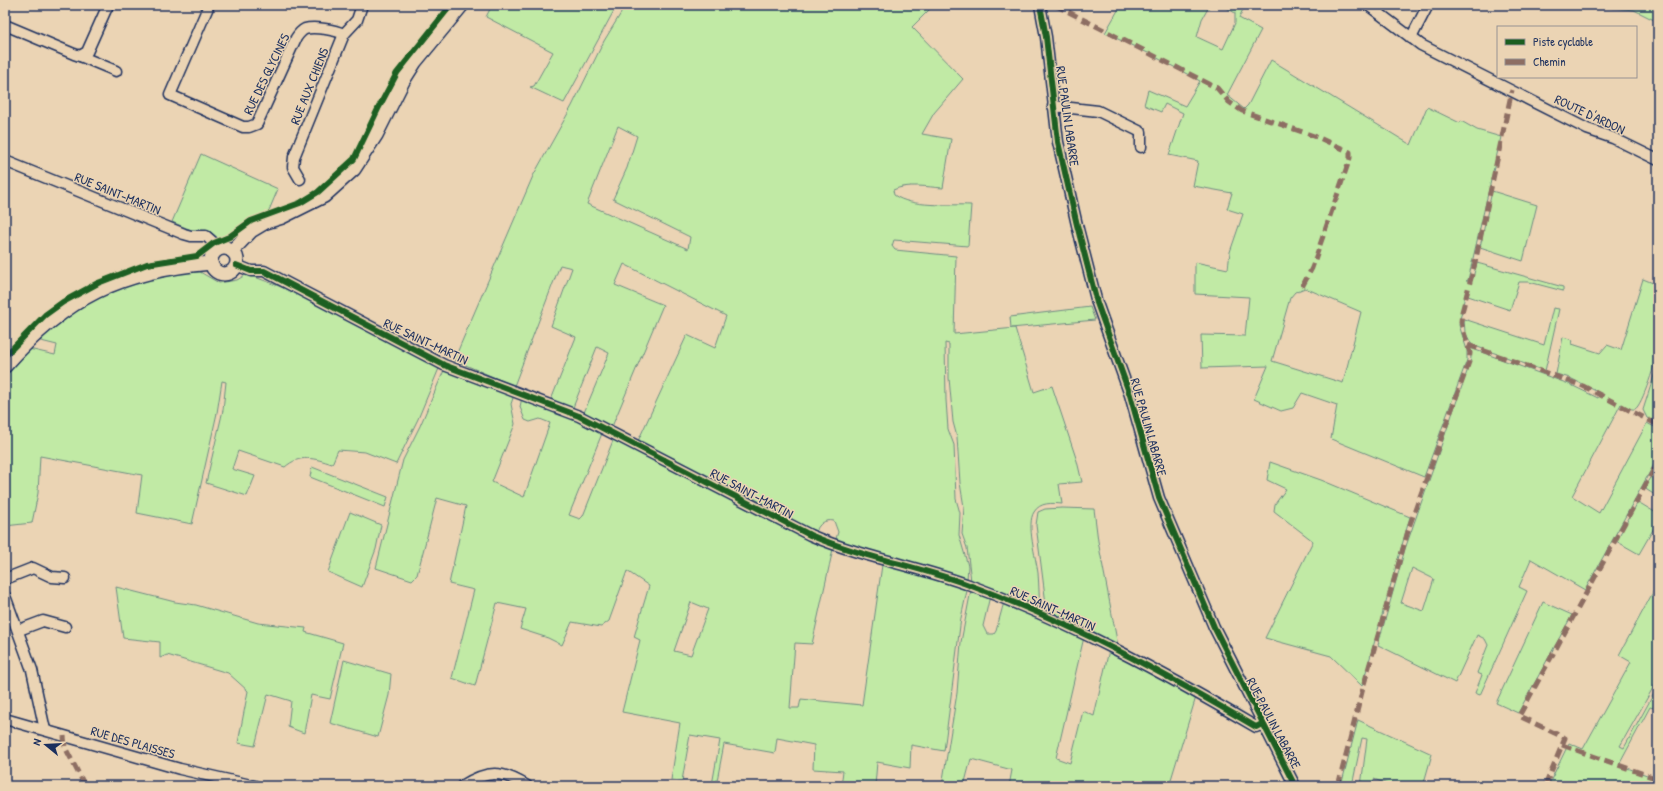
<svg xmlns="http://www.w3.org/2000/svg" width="1663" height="791" viewBox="0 0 1663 791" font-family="'Patrick Hand',sans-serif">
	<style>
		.green { fill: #c1eaa5; stroke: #6e8c82; fill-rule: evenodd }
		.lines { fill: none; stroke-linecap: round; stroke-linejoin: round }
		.minor-casing { stroke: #1b2f5e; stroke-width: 13 }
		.major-casing { stroke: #1b2f5e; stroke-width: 16 }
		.minor { stroke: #ebd4b4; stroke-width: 10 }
		.major { stroke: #ebd4b4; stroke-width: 13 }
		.quiet { stroke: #8d6e63; stroke-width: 5; stroke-dasharray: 10 5; stroke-linecap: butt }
		.cycleway-casing { stroke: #ebd4b4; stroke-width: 8 }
		.cycleway { stroke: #1b5e20; stroke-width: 6 }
		.labels { text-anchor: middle; stroke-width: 3; stroke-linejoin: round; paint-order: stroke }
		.street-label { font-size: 13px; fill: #1b2f5e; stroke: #ebd4b4 }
	</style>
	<rect width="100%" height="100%" fill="#ebd4b4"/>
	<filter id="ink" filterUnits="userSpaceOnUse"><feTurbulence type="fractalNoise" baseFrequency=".025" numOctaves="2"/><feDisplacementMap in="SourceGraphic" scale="8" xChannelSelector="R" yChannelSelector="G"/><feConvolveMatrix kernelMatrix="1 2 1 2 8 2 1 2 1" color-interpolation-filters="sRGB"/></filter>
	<g filter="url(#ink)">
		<g class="green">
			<path d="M 492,5 L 530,6 L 531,5 L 617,5 L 564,103 L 530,87 L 534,86 L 553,52 L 486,17 Z"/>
			<path d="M 626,5 L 925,5 L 931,8 L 912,27 L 963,79 L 934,113 L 922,134 L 951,139 L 943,188 C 927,187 908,183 893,190 L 894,195 C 912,208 949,204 971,205 L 968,246 L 894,240 L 892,246 L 895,250 L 956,256 L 954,334 L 1015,328 L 1034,392 L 1052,386 L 1077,461 L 1082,482 L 1059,484 L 1062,504 C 1052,503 1040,502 1034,512 C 1026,524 1036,558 1038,573 C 1039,585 1039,597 1040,610 L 971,581 L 967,548 L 962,534 L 964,507 L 960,483 L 957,437 L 953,422 L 949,378 L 949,344 L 945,343 L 946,400 L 948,429 L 954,445 L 956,499 L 960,513 L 959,535 L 968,566 L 967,580 L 835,542 L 838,532 L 834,521 C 824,519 819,524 815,533 L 755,499 L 727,489 L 638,441 L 687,335 L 715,348 L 726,316 L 624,264 L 615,285 L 663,305 L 611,429 L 583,415 L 609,353 L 597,347 L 572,410 L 551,400 L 576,337 L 551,326 L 572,268 L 560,265 L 514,386 L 454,360 L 533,176 L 572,106 L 604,41 ZM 618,126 L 637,136 L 627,168 L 613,199 L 690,237 L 688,249 L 587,204 Z"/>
			<path d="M 1121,5 L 1210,5 L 1202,19 L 1197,37 L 1223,49 L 1235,23 L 1235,13 L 1222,5 L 1245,5 L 1239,18 L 1261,30 L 1227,95 L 1244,109 L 1248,105 L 1271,60 L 1411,145 L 1427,107 L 1460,123 L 1461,121 L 1477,130 L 1501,137 L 1468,280 L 1466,281 L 1472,281 L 1477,263 L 1563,287 L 1563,291 L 1529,282 L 1519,282 L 1510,310 L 1465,295 L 1459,325 L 1467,350 L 1467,360 L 1424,477 L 1331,439 L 1337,405 L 1302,393 L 1293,408 L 1281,411 L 1254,399 L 1268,366 L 1202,368 L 1201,335 L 1245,336 L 1249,297 L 1195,294 L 1195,262 L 1228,269 L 1230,252 L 1243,214 L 1227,209 L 1232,193 L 1193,186 L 1198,161 L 1169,155 L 1183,113 L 1165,104 L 1161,112 L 1144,105 L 1148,90 L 1185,106 L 1200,81 L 1148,53 L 1105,33 ZM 1305,288 L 1361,312 L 1343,383 L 1272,361 L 1290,298 L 1295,292 Z"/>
			<path d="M 1606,5 L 1658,5 L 1658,22 L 1634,10 L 1612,8 Z"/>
			<path d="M 201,154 L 278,189 L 265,220 L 227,246 L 215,246 L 201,234 L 172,222 Z"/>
			<path d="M 1492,191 L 1537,205 L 1523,261 L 1480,247 Z"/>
			<path d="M 183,272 L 200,272 L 219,283 L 237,280 L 247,274 L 305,296 L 440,366 L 418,419 L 396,464 L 365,452 L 338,450 L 332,464 C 314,458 300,454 285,467 L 238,451 L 232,469 L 255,476 L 247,496 L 206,483 L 223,410 L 226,382 L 222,381 L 217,413 L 192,524 L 137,513 L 142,475 L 40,456 L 38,493 L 32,523 L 5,526 L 5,374 L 29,349 L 55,355 L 57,345 L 37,340 C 74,304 132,280 183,272 Z"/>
			<path d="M 1643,279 L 1658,285 C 1658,306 1661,329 1658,349 C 1657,359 1642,406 1635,409 C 1631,410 1625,406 1621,404 L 1572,496 L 1599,513 L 1647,423 L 1658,429 L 1658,457 L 1585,590 L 1531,559 L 1519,587 L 1527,591 L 1480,695 L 1475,693 L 1482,675 L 1477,673 L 1488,645 L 1485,639 L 1477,635 L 1455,683 L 1378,645 L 1405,549 L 1469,366 L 1471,358 L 1470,348 L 1569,384 L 1598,398 L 1600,393 L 1570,378 L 1556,374 L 1563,337 L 1573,340 L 1572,344 L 1600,353 L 1607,345 L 1621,350 ZM 1412,568 L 1434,579 L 1424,611 L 1401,603 Z"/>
			<path d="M 1090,307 L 1095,320 L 1011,328 L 1010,317 Z"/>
			<path d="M 1553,308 L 1559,309 L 1545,371 L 1472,345 L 1465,332 L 1464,319 L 1544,345 Z"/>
			<path d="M 1658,363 L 1658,424 L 1647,418 L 1643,410 Z"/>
			<path d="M 445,368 L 514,395 L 511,404 L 515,424 L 492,482 L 524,497 L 550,423 L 540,419 L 530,422 L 525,420 L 520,407 L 522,397 L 603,431 L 569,515 L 580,519 L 583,516 L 614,438 L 676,472 L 806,538 L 833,549 L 812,644 L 795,643 L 790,708 L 799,708 L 801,699 L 862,705 L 882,565 L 968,586 L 961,618 L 944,751 L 911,745 L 910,768 L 877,762 L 875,786 L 841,786 L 843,771 L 813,769 L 814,745 L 777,738 L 775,753 L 724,744 L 716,786 L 712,785 L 720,740 L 690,735 L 682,781 L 671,780 L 680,723 L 622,712 L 640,640 L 634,637 L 649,586 L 627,571 L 609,621 L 601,627 L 572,622 L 562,645 L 548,638 L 520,629 L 526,609 L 497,603 L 475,686 L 452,678 L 474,590 L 449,584 L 466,506 L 437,498 L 417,575 L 412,580 L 376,568 L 403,460 L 420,426 ZM 691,602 L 708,609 L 691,655 L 674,651 Z"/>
			<path d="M 1270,462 L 1321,480 L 1410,517 L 1362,686 L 1331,656 L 1265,638 L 1313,541 L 1274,511 L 1275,504 L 1286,489 L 1267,480 Z"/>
			<path d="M 1658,464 L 1658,497 L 1644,488 Z"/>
			<path d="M 312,467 L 388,497 L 385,507 L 310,477 Z"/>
			<path d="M 1638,502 L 1658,514 L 1658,521 L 1639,554 L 1616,541 Z"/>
			<path d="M 1062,508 L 1094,509 L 1098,541 L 1118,646 L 1047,612 L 1036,525 L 1038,512 L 1045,509 Z"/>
			<path d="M 350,512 L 381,525 L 376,549 L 362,587 L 328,572 Z"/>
			<path d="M 1658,583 L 1658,679 L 1620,746 L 1624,748 L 1658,686 L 1658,698 L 1653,708 L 1650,707 L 1619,765 L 1658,779 L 1658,786 L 1548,786 L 1569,743 L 1583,749 L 1631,662 L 1619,655 Z"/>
			<path d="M 116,587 L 175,602 L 196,605 L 258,623 L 306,628 L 305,632 L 343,643 L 330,699 L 311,695 L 304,733 L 288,727 L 291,701 L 268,694 L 255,746 L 238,743 L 248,691 L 228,673 L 167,655 L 160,658 L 160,642 L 123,638 Z"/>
			<path d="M 971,590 L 990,596 L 983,626 L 987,634 L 994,634 L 996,631 L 1004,602 L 1084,637 L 1056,758 L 1070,763 L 1083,711 L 1094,716 L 1109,650 L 1196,697 L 1169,786 L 1037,786 L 1031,784 L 1031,786 L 1009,786 L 1012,770 L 971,759 L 964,786 L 942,786 L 957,693 L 961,642 Z"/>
			<path d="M 1543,602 L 1572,615 L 1518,713 L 1496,703 Z"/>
			<path d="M 344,660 L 391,674 L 389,695 L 378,737 L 330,723 Z"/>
			<path d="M 1358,720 L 1432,754 L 1423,786 L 1387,786 L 1387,784 L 1374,779 L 1373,786 L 1361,786 L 1367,739 L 1362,738 L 1352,786 L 1341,786 Z"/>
		</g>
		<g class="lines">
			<defs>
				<g id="minor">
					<path d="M 209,5 L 170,95 L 243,127 L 249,127 L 257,124 L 296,38 C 298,35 301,31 305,29 C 314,26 335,30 344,34"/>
					<path d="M 1040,5 L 1046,37 L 1058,142 L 1077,225 L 1097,303 L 1130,395 L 1159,498 L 1214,627 L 1295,786"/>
					<path d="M 1368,5 L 1421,45 L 1587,129 L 1613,138 L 1658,160"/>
					<path d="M 5,25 L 74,54 L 80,56 L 87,52 L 108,5"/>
					<path d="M 1411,38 L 1428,5"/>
					<path d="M 80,56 L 116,71"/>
					<path d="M 1053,106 L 1098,111 L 1141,132 L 1141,147"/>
					<path d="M 5,161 L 184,234 L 191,236 L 206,236 L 214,243 L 217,250"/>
					<path d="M 300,179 L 293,167 L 294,157 L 344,34 L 357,20 L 362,5"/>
					<path d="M 236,265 L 251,271 L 264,271 L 444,365 L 579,416 L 810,535 C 861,557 917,566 969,585 C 1070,622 1164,673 1256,727 L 1262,724"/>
					<path d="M 5,579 L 33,568 L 52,577 L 65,578"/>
					<path d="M 5,596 L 32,670 L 45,730"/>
					<path d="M 19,630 L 43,621 L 65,627"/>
					<path d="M 5,719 L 180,769 L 255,786"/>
					<path d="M 462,786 C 487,770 502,770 527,786"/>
				</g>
				<g id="major">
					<circle cx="224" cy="261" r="13"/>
					<path d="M 232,251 L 251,231 L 266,222 L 282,217 L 324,196 L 354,169 L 376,135 L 403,81 L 415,62 L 462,5"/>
					<path d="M 5,366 C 66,297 119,271 211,263"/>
				</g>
			</defs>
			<use href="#minor" class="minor-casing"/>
			<use href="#major" class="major-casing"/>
			<use href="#minor" class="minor"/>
			<use href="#major" class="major"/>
			<g class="quiet">
				<path d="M 1055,5 L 1217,88 L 1229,102 L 1242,111 L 1317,137 L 1350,152 L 1350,158 L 1312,268 L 1302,287"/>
				<path d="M 1468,345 L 1583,386 L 1658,425"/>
				<path d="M 64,736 L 65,747 L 85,786"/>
				<path d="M 1562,745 L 1658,779"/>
				<path d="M 1338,786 L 1364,684 L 1410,524 L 1469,362 L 1470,353 L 1461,322 L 1462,312 L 1475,263 L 1512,90"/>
				<path d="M 1545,786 L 1565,738 L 1519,716 L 1658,462"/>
			</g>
			<defs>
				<g id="cycleway">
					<path d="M 1040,5 L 1046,37 L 1058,142 L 1077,225 L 1097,303 L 1130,395 L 1159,498 L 1214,627 L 1295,786"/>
					<path d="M 236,265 L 251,271 L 264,271 L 444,365 L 579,416 L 810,535 C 861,557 917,566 969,585 C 1070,622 1164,673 1256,727 L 1262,724"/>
					<path d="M 5,356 L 45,315 L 63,302 L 98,283 L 147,264 L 197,256 L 214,243 L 229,237 L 251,221 L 300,203 L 318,192 L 354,159 L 379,107 L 397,73 L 451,5"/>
				</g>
			</defs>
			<use href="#cycleway" class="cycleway-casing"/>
			<use href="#cycleway" class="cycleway"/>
		</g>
	</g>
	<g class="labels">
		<g class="street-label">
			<text transform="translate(266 74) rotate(-64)" y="5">RUE DES GLYCINES</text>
			<text transform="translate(309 86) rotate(-68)" y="5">RUE AUX CHIENS</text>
			<text transform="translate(1590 114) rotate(25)" y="5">ROUTE D'ARDON</text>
			<text transform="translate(1068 116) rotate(82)" y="5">RUE PAULIN LABARRE</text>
			<text transform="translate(118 193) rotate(22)" y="5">RUE SAINT-MARTIN</text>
			<text transform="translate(426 341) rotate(25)" y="5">RUE SAINT-MARTIN</text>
			<text transform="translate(1149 427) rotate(74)" y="5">RUE PAULIN LABARRE</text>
			<text transform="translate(752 493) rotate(28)" y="5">RUE SAINT-MARTIN</text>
			<text transform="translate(1053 608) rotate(24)" y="5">RUE SAINT-MARTIN</text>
			<text transform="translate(1274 723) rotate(62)" y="5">RUE PAULIN LABARRE</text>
			<text transform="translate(133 742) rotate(16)" y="5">RUE DES PLAISSES</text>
		</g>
	</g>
	<rect width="1663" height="791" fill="none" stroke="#ebd4b4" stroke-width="20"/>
	<rect x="10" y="10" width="1643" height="771" fill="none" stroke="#1b2f5e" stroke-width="1.5" filter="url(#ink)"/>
	<rect x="1497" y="26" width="140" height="52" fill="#ebd4b4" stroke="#989292"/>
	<rect x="1505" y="39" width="20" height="6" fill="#1b5e20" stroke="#989292"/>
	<text x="1533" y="46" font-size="12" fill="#1b2f5e">Piste cyclable</text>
	<rect x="1505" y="59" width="20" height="6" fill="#8d6e63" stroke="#989292"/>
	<text x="1533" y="66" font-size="12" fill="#1b2f5e">Chemin</text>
	<g transform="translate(46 745) rotate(288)" stroke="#ebd4b4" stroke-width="3" paint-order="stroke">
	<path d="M0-3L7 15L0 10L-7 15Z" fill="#1b2f5e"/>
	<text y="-6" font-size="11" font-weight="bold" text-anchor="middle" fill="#1b2f5e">N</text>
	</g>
</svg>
